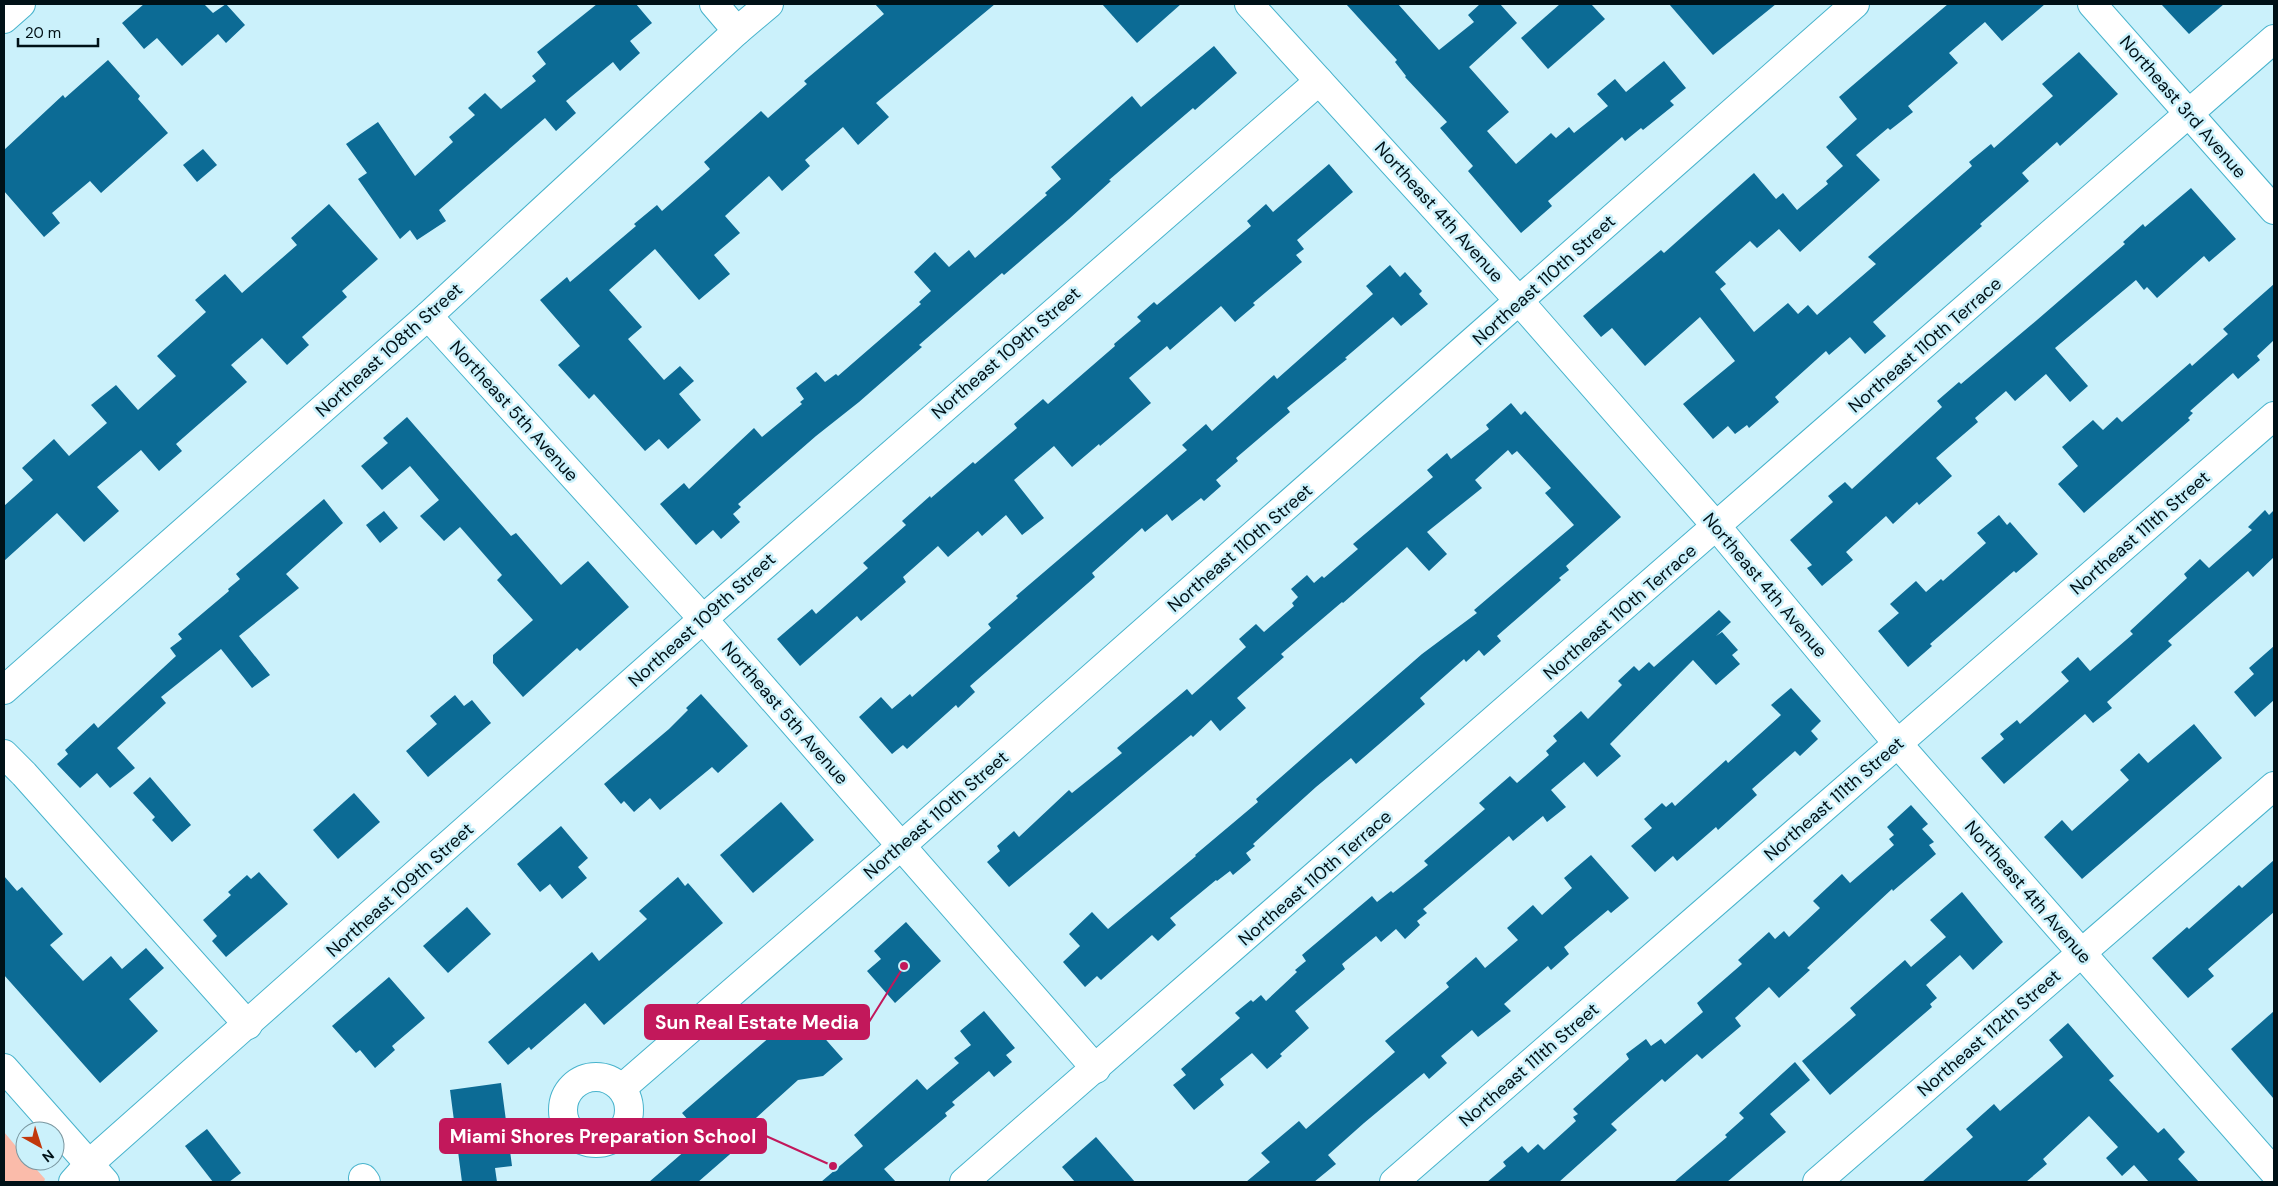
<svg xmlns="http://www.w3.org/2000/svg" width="2278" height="1186" viewBox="0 0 2278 1186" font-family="'DM Sans',sans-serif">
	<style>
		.green { fill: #fabbaa }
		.building { fill: #0c6b95 }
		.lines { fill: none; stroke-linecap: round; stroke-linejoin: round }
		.minor-casing { stroke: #47b3cc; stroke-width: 30 }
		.major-casing { stroke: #47b3cc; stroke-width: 30 }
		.minor { stroke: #fff; stroke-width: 28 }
		.major { stroke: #fff; stroke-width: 28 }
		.labels { text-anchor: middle; stroke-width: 5; stroke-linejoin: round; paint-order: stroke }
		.street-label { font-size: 18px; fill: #001117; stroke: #cbf1fb }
		.leader { fill: none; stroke: #c2185b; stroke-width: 2 }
		.callout-dot { fill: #c2185b; stroke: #cbf1fb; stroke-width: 2 }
		.callout { fill: #c2185b; stroke: #c2185b; stroke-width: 2 }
		.callout-label { font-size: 19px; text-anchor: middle; font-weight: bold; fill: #fff }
	</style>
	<rect width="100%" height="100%" fill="#cbf1fb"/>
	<path class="green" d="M 4,1132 L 25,1157 L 25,1161 L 29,1161 L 45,1179 L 44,1182 L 4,1182 Z"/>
	<g class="building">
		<path d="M 144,4 L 204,4 L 213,13 L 226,4 L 245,25 L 226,43 L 218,34 L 182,66 L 157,38 L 144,49 L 122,23 Z"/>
		<path d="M 597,4 L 636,4 L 652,23 L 630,41 L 640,53 L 620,71 L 613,62 L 566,101 L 576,113 L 556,131 L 545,118 L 439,210 L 446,221 L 417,240 L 410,230 L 400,239 L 358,179 L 367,173 L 346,144 L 378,122 L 415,176 L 453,142 L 449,137 L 475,115 L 468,108 L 485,93 L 501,109 L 536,81 L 532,76 L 546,64 L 537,52 Z"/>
		<path d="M 875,4 L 995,4 L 876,103 L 889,117 L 858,145 L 843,127 L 805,160 L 810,166 L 782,191 L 769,176 L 725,216 L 740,233 L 714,255 L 730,274 L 699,300 L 655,249 L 609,290 L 642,327 L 628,339 L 664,380 L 680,366 L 694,381 L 679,394 L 701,420 L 668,449 L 659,439 L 645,451 L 594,394 L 589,399 L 558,365 L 580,346 L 540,300 L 567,277 L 570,282 L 636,226 L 634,224 L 657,205 L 662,211 L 710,169 L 704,162 L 761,111 L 768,118 L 807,84 L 804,81 L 884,14 Z"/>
		<path d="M 1102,4 L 1181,4 L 1137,43 Z"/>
		<path d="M 1346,4 L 1398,4 L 1439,50 L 1474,22 L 1468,15 L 1480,4 L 1500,4 L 1517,23 L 1469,67 L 1509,112 L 1487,131 L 1516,164 L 1551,133 L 1556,138 L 1569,127 L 1574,133 L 1608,106 L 1597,94 L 1615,79 L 1626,92 L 1664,61 L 1686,88 L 1670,101 L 1674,105 L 1643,130 L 1641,128 L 1625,141 L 1622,137 L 1548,201 L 1552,206 L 1521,233 L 1468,171 L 1473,166 L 1440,128 L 1447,122 L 1405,77 L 1406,76 L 1395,62 L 1397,60 Z"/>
		<path d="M 1560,4 L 1591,4 L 1605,19 L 1548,69 L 1521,38 Z"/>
		<path d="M 1669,4 L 1776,4 L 1713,55 Z"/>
		<path d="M 1948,4 L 2045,4 L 2002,41 L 1985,22 L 1949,53 L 1958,63 L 1908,106 L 1913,112 L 1890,130 L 1888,128 L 1856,155 L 1880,180 L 1800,252 L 1779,229 L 1757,248 L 1750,241 L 1715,272 L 1726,284 L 1720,289 L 1754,332 L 1788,303 L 1798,314 L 1808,305 L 1817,315 L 1876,264 L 1868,257 L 1972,166 L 1969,162 L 1991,144 L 1994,148 L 2053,96 L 2042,84 L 2079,52 L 2118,94 L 2060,146 L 2057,142 L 2022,173 L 2029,181 L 1980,224 L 1982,226 L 1873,322 L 1886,336 L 1865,354 L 1850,337 L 1829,355 L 1826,351 L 1775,397 L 1779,402 L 1749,428 L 1747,425 L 1735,434 L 1728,426 L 1713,439 L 1683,404 L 1735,361 L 1700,317 L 1645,366 L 1612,328 L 1601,337 L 1583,316 L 1661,250 L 1664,253 L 1754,173 L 1776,199 L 1783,193 L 1797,210 L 1828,184 L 1826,181 L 1843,166 L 1826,147 L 1857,119 L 1839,97 Z"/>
		<path d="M 2161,4 L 2224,4 L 2189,34 Z"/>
		<path d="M 1214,46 L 1237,73 L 1195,110 L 1193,108 L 1109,180 L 1111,181 L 1069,219 L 1004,275 L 1002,273 L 919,345 L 922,347 L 859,402 L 816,436 L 738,504 L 741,507 L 733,514 L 740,522 L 721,539 L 713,530 L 696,545 L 660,504 L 684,483 L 689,489 L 754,428 L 762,437 L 802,404 L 800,402 L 804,399 L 796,388 L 816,372 L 825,382 L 836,374 L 838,376 L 921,304 L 919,302 L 931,291 L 914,272 L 935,252 L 949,267 L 969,250 L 975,258 L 1047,195 L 1045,193 L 1061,179 L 1051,167 L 1132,96 L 1141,107 Z"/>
		<path d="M 108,60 L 140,96 L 138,99 L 168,133 L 101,193 L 90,181 L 52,213 L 60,223 L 44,237 L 4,191 L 4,150 L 63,95 L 65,98 Z"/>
		<path d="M 203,149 L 217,165 L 197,182 L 183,165 Z"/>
		<path d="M 1329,164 L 1353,192 L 1297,240 L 1304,249 L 1296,255 L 1302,262 L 1253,303 L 1255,305 L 1235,322 L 1221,306 L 1170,350 L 1167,346 L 1129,378 L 1151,403 L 1100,446 L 1099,444 L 1072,467 L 1054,446 L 1014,480 L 1044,518 L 1022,535 L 1006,515 L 982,536 L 978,531 L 948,557 L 938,546 L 903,577 L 906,582 L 861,621 L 857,616 L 800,666 L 777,639 L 812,609 L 816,614 L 868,568 L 863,563 L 906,525 L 902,521 L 930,496 L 931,498 L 973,462 L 975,464 L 1017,428 L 1014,424 L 1043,399 L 1048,404 L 1115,346 L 1114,344 L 1141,321 L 1137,317 L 1154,302 L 1157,305 L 1251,226 L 1247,221 L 1266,204 L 1273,212 Z"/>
		<path d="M 2191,188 L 2236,239 L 2209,262 L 2204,256 L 2157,298 L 2147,287 L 2144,290 L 2136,280 L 2055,348 L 2088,386 L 2070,402 L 2046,374 L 2015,401 L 2006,391 L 1975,418 L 1978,422 L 1936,458 L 1952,476 L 1919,505 L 1917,502 L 1893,524 L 1886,516 L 1846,552 L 1853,560 L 1822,586 L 1807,568 L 1812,565 L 1790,540 L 1833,502 L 1828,496 L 1845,482 L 1852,489 L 1942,407 L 1937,401 L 1959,382 L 1961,384 L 2037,320 L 2125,244 L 2123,242 L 2143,224 L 2145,227 Z"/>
		<path d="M 329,204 L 378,259 L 342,291 L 347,297 L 302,337 L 309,345 L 287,365 L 262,338 L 231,365 L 247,382 L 176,444 L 182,451 L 159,471 L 141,450 L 97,487 L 119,511 L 84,542 L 57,513 L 4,561 L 4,506 L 33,480 L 22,468 L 54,439 L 69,456 L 107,423 L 91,405 L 116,385 L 138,410 L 176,376 L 157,356 L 206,312 L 195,300 L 225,274 L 242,293 L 297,245 L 291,238 Z"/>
		<path d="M 1390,265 L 1400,277 L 1405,272 L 1422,291 L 1419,294 L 1428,304 L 1401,326 L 1393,317 L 1345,358 L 1347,359 L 1287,408 L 1290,412 L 1236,458 L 1238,461 L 1216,480 L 1221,486 L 1204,501 L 1201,498 L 1172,521 L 1167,514 L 1145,532 L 1142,528 L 1092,573 L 1095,577 L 970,686 L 975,692 L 958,708 L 956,705 L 907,749 L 903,745 L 892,754 L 859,717 L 881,697 L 892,709 L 910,694 L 912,697 L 991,628 L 988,624 L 1018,598 L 1016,596 L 1187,450 L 1182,445 L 1206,424 L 1212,431 L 1274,375 L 1277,379 L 1373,294 L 1366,286 Z"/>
		<path d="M 2274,284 L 2274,340 L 2257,356 L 2260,360 L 2238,379 L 2233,373 L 2190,411 L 2193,413 L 2188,418 L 2190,420 L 2084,513 L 2058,484 L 2078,466 L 2062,447 L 2093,420 L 2103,430 L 2117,417 L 2122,422 L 2190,363 L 2192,366 L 2228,334 L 2223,329 Z"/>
		<path d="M 1511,403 L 1521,415 L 1525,411 L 1621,517 L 1566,566 L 1569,570 L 1559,578 L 1561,580 L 1497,636 L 1501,641 L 1484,656 L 1479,650 L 1466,662 L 1464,659 L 1420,698 L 1425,704 L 1385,739 L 1356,764 L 1351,758 L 1316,787 L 1253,844 L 1255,846 L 1246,853 L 1251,860 L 1233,875 L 1230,871 L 1217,881 L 1216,880 L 1170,918 L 1176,925 L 1158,941 L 1152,935 L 1101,980 L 1097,976 L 1085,987 L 1063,962 L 1080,946 L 1069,934 L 1092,912 L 1108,929 L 1196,856 L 1195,855 L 1258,802 L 1256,799 L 1313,749 L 1422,654 L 1477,613 L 1474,610 L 1574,525 L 1545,493 L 1551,488 L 1517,451 L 1512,455 L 1508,450 L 1475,480 L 1482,488 L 1427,532 L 1447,554 L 1429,571 L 1407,547 L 1343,603 L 1342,602 L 1281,654 L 1284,657 L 1237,698 L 1246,708 L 1220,731 L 1211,720 L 1193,737 L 1191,735 L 1009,887 L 987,862 L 1000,851 L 997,846 L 1014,831 L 1019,837 L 1069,790 L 1072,793 L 1122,753 L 1117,748 L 1187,689 L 1192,695 L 1246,647 L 1239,639 L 1256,624 L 1264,632 L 1294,606 L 1292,603 L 1298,597 L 1291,589 L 1307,575 L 1314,583 L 1322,576 L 1324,578 L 1358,549 L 1353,544 L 1433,477 L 1427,470 L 1447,453 L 1451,459 L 1489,429 L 1486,425 Z"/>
		<path d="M 407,417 L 511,536 L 516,533 L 561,585 L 588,561 L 629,607 L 580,651 L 577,648 L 523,697 L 493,663 L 493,655 L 533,620 L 497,580 L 502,575 L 460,527 L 444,541 L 420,516 L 439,500 L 410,466 L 382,490 L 361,466 L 388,443 L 383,438 Z"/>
		<path d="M 324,499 L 343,523 L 286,574 L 299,588 L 239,636 L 270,675 L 252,688 L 221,649 L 161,697 L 166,703 L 117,748 L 135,768 L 110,788 L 97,773 L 80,788 L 57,764 L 68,754 L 65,750 L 94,723 L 98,728 L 176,656 L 170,648 L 182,639 L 178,634 L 229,591 L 228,589 L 240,579 L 236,574 Z"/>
		<path d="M 2265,510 L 2269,515 L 2274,510 L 2274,557 L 2253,577 L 2248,571 L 2168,641 L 2172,645 L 2107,702 L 2112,708 L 2093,723 L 2085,714 L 2004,784 L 1981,758 L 2004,739 L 2000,734 L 2017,720 L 2020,724 L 2069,681 L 2061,672 L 2078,657 L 2090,671 L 2133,634 L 2130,631 L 2187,578 L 2184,574 L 2200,559 L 2209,568 L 2252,530 L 2248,527 Z"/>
		<path d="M 384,511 L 398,528 L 380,543 L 366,525 Z"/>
		<path d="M 1999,515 L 2007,525 L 2010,522 L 2038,554 L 2016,573 L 2014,571 L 1930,644 L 1932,646 L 1908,667 L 1878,631 L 1899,613 L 1890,604 L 1916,581 L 1926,592 L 1941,579 L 1943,581 L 1986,543 L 1977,533 Z"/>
		<path d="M 1719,610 L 1731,622 L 1716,636 L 1722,632 L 1738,650 L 1732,655 L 1740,664 L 1716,685 L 1693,660 L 1610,744 L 1621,756 L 1597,777 L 1584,762 L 1551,790 L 1566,807 L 1547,822 L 1543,816 L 1513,841 L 1509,836 L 1423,909 L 1427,913 L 1417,921 L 1420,925 L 1405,939 L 1396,929 L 1381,942 L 1376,936 L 1342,964 L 1345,969 L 1295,1011 L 1309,1028 L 1280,1054 L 1282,1056 L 1267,1069 L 1252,1053 L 1220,1079 L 1224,1085 L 1194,1110 L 1173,1085 L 1186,1075 L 1181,1069 L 1240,1018 L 1235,1013 L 1251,1000 L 1253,1002 L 1261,995 L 1266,1001 L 1297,972 L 1295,970 L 1306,961 L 1302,955 L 1372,896 L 1377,902 L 1391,891 L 1393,893 L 1428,865 L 1424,861 L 1485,809 L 1479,803 L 1510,776 L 1517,783 L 1549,755 L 1546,751 L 1557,741 L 1553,736 L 1581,711 L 1588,719 L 1622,685 L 1618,681 L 1634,666 L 1639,671 L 1649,662 L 1654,667 Z"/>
		<path d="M 2274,646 L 2274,700 L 2255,717 L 2234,692 L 2254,674 L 2249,668 Z"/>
		<path d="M 1791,688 L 1821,721 L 1811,731 L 1818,739 L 1800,756 L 1795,751 L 1752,789 L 1757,795 L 1718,830 L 1716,827 L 1677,861 L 1673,856 L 1655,872 L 1631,846 L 1652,828 L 1644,819 L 1662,803 L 1666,807 L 1672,802 L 1675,806 L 1726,760 L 1728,763 L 1781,715 L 1771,705 Z"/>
		<path d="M 701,694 L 748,746 L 718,773 L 712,767 L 660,810 L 650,798 L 634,812 L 624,801 L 621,804 L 604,784 L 669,729 L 688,710 L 686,708 Z"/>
		<path d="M 455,695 L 464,706 L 472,700 L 491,723 L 428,777 L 406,751 L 437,724 L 430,716 Z"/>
		<path d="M 2194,724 L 2222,758 L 2082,879 L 2044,837 L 2062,820 L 2072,831 L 2129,780 L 2120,770 L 2139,753 L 2148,763 Z"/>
		<path d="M 150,777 L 191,825 L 172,842 L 152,820 L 155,817 L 133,793 Z"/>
		<path d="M 354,793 L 380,822 L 338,859 L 313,830 Z"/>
		<path d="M 781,802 L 814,840 L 753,893 L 720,855 Z"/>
		<path d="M 1911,805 L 1928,824 L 1922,829 L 1934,842 L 1929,845 L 1936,854 L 1893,891 L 1892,889 L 1807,968 L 1810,970 L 1779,998 L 1769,987 L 1735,1018 L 1741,1026 L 1702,1059 L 1697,1054 L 1665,1082 L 1662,1079 L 1611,1124 L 1617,1130 L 1559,1182 L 1487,1182 L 1506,1166 L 1503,1162 L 1522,1146 L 1528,1153 L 1538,1144 L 1544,1150 L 1576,1121 L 1573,1117 L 1578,1114 L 1573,1109 L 1629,1059 L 1626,1054 L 1646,1039 L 1651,1046 L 1661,1039 L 1665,1044 L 1703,1012 L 1697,1003 L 1742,964 L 1738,960 L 1769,932 L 1775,939 L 1784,931 L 1789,937 L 1820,908 L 1813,901 L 1842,874 L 1850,883 L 1894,845 L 1889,839 L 1894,835 L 1887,827 Z"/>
		<path d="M 561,826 L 588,858 L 578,867 L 587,878 L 562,899 L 550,884 L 540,892 L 517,864 Z"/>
		<path d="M 1591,855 L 1629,898 L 1611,913 L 1608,910 L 1564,947 L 1569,954 L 1551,970 L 1548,966 L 1504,1004 L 1511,1011 L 1478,1037 L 1472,1030 L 1441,1056 L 1447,1063 L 1429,1079 L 1424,1073 L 1364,1123 L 1328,1155 L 1336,1164 L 1314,1182 L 1246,1182 L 1270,1162 L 1261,1153 L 1299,1121 L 1306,1129 L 1395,1052 L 1385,1041 L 1449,987 L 1446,983 L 1476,957 L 1485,968 L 1518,940 L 1507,928 L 1533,905 L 1542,915 L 1572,888 L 1564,878 Z"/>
		<path d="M 2274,860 L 2274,912 L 2208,969 L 2214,976 L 2188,998 L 2152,958 L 2187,927 L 2189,929 L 2239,885 L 2242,888 Z"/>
		<path d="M 259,872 L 288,904 L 226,957 L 212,941 L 217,936 L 203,920 L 231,895 L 228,892 L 247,875 L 251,879 Z"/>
		<path d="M 4,876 L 17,891 L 22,887 L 63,934 L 50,945 L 83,981 L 111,956 L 122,969 L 146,948 L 164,968 L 129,999 L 158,1031 L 100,1083 L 4,975 Z"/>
		<path d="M 678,877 L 685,886 L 688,883 L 723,923 L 604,1025 L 585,1003 L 531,1050 L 529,1047 L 508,1065 L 488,1042 L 592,952 L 599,961 L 647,919 L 639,911 Z"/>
		<path d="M 1962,892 L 2003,942 L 1973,970 L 1960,955 L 1926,985 L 1937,998 L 1930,1004 L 1932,1007 L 1830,1095 L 1802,1061 L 1856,1015 L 1850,1008 L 1905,960 L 1911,967 L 1946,937 L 1930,920 Z"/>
		<path d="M 467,907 L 491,934 L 448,973 L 423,946 Z"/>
		<path d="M 906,922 L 941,961 L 895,1003 L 867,971 L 881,959 L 874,951 Z"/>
		<path d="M 389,977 L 425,1018 L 392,1046 L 395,1050 L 375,1068 L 360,1050 L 356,1053 L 332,1026 Z"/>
		<path d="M 815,1006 L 830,1024 L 820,1033 L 843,1059 L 823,1076 L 798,1080 L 746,1127 L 752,1135 L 698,1182 L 649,1182 L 702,1136 L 682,1113 L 800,1011 L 804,1015 Z"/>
		<path d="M 984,1011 L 1015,1048 L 1006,1055 L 1012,1062 L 994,1077 L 989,1071 L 952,1102 L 955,1105 L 945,1113 L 947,1116 L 884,1169 L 896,1182 L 821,1182 L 863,1146 L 854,1135 L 917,1079 L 927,1090 L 959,1063 L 954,1058 L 971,1045 L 960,1031 Z"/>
		<path d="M 2274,1011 L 2274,1099 L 2231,1049 Z"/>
		<path d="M 2068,1023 L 2114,1076 L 2109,1080 L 2158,1133 L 2164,1128 L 2185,1152 L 2178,1159 L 2199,1182 L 2149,1182 L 2134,1165 L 2122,1176 L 2106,1158 L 2118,1147 L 2089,1116 L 2043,1159 L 2047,1164 L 2026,1182 L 1922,1182 L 1973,1137 L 1966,1129 L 1994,1104 L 2000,1111 L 2063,1057 L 2049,1040 Z"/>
		<path d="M 1795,1062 L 1810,1080 L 1770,1114 L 1786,1132 L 1727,1182 L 1674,1182 L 1727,1137 L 1725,1135 L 1744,1118 L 1739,1113 Z"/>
		<path d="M 501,1083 L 512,1166 L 495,1168 L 497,1182 L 462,1182 L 450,1090 Z"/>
		<path d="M 207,1129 L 241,1173 L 229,1182 L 213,1182 L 185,1146 Z"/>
		<path d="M 1096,1137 L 1135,1182 L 1075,1182 L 1062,1167 Z"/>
	</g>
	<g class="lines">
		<defs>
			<g id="minor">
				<path d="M 714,4 L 737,31"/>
				<path d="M 1249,4 L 1520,302 L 1717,527 L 1898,744 L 2274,1172"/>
				<path d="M 2092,4 L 2274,210"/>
				<path d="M 4,19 L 21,4"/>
				<path d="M 428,316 L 703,619 L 1096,1069"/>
				<path d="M 4,690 L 428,316 L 737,31 L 769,4"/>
				<path d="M 4,754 L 24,774 L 248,1025"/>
				<circle cx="596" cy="1110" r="33"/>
				<path d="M 622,1088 L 901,846 L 1855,4"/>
				<path d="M 363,1178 L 366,1182"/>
				<path d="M 73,1182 L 89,1164 L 703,619 L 1319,81"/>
				<path d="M 964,1182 L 2274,39"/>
				<path d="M 1394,1182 L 2274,416"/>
				<path d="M 1817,1182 L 2274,786"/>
			</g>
			<path id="major" d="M 4,1068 L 105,1182"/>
		</defs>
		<use href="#minor" class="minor-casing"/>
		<use href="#major" class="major-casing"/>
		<use href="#minor" class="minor"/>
		<use href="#major" class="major"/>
	</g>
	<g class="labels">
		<g class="street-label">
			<text transform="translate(2183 107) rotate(49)" y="6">Northeast 3rd Avenue</text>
			<text transform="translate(1439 212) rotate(48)" y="6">Northeast 4th Avenue</text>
			<text transform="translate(1544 280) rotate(-42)" y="6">Northeast 110th Street</text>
			<text transform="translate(1925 345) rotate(-41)" y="6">Northeast 110th Terrace</text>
			<text transform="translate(389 350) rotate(-42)" y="6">Northeast 108th Street</text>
			<text transform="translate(1006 353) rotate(-41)" y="6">Northeast 109th Street</text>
			<text transform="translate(514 411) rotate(48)" y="6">Northeast 5th Avenue</text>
			<text transform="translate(2140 533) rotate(-41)" y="6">Northeast 111th Street</text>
			<text transform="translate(1240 548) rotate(-41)" y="6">Northeast 110th Street</text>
			<text transform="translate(1765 585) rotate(50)" y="6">Northeast 4th Avenue</text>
			<text transform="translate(1620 612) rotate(-41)" y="6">Northeast 110th Terrace</text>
			<text transform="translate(702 620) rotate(-42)" y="6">Northeast 109th Street</text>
			<text transform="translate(785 713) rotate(49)" y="6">Northeast 5th Avenue</text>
			<text transform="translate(1834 799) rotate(-41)" y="6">Northeast 111th Street</text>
			<text transform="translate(936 815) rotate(-41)" y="6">Northeast 110th Street</text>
			<text transform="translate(1315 878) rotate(-41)" y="6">Northeast 110th Terrace</text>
			<text transform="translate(400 890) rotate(-42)" y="6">Northeast 109th Street</text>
			<text transform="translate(2028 892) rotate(49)" y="6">Northeast 4th Avenue</text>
			<text transform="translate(1989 1033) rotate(-41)" y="6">Northeast 112th Street</text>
			<text transform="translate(1529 1065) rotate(-41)" y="6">Northeast 111th Street</text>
		</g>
	</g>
	<path class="leader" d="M904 966L869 1022M833 1166L766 1136"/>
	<g class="callout-dot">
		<circle cx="904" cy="966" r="5"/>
		<circle cx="833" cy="1166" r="5"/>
	</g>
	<g class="callout">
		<rect x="645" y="1005" width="224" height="34" rx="5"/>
		<rect x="440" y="1119" width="326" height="34" rx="5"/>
	</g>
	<g class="callout-label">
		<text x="757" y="1029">Sun Real Estate Media</text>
		<text x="603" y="1143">Miami Shores Preparation School</text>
	</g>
	<rect width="2278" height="1186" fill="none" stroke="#001117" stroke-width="10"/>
	<g transform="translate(40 1146) rotate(141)"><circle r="24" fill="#cbf1fb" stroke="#7a97a0"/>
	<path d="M0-4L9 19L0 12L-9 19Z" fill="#c1380c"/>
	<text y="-8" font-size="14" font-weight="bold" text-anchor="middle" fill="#001117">N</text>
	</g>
	<path d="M18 38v8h80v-8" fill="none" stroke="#001117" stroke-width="2.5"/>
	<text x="25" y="38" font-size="15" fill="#001117" stroke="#cbf1fb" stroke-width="4" paint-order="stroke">20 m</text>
</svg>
